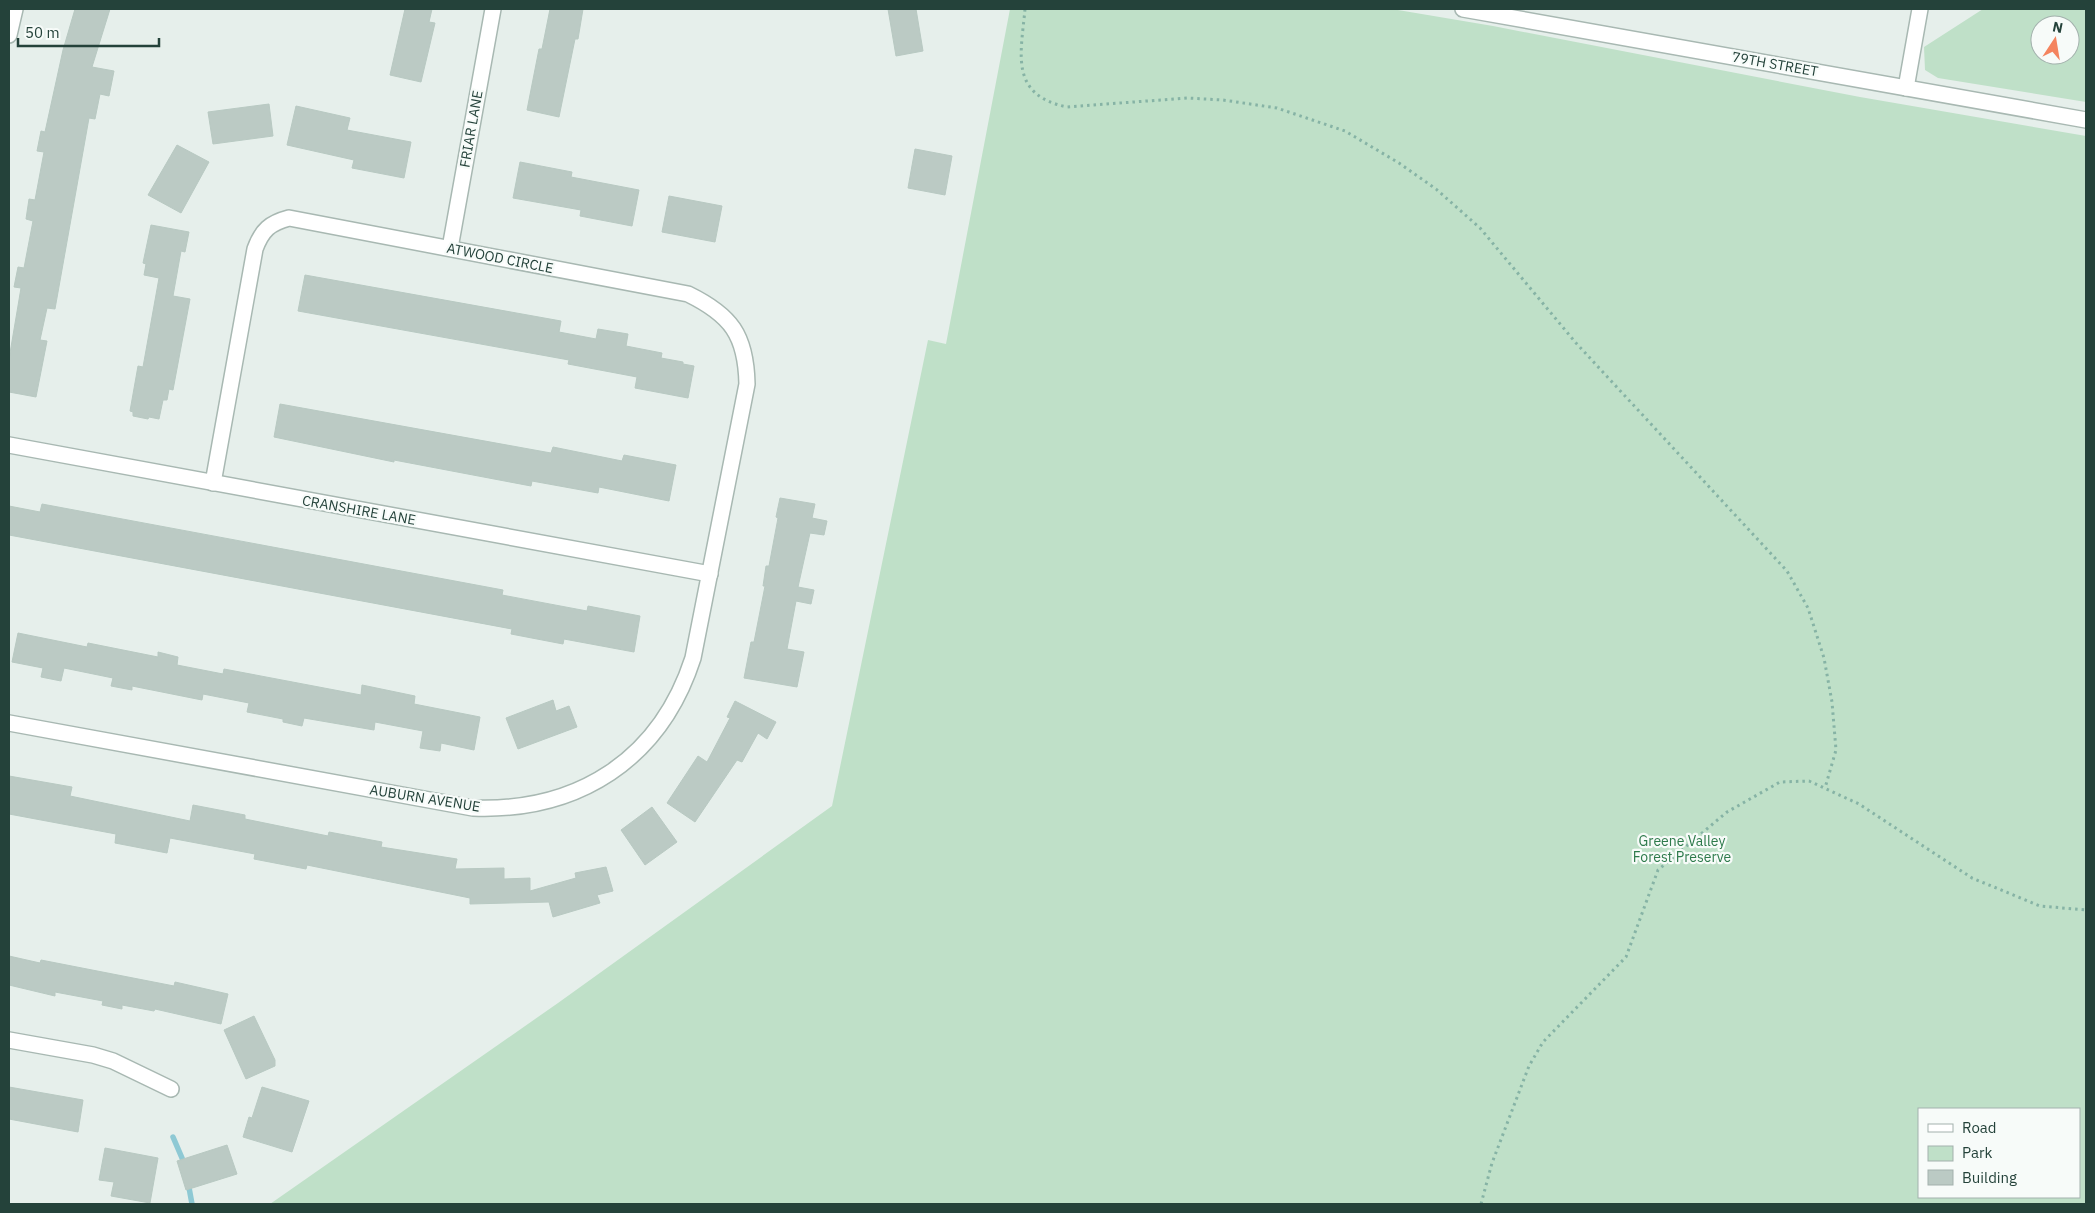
<svg xmlns="http://www.w3.org/2000/svg" width="2095" height="1213" viewBox="0 0 2095 1213" font-family="'IBM Plex Sans',sans-serif">
	<style>
		.green { fill: #bfe0c8; fill-rule: evenodd }
		.lines { fill: none; stroke-linecap: round; stroke-linejoin: round }
		.stream { stroke: #8ec9d4; stroke-width: 5.5 }
		.building { fill: #bbcac4; stroke: #b8c9c2 }
		.street-casing { stroke: #a8b8b2; stroke-width: 18 }
		.path { stroke: #86b3a5; stroke-width: 3; stroke-dasharray: 2.5 4; stroke-linecap: butt }
		.street { stroke: #fff; stroke-width: 15 }
		.labels { text-anchor: middle; stroke-width: 4.5; stroke-linejoin: round; paint-order: stroke }
		.street-label { font-size: 14px; fill: #24423a; stroke: #f7fbf9 }
		.park-label { font-size: 14px; fill: #2d7a4b; stroke: #f7fbf9 }
	</style>
	<rect width="100%" height="100%" fill="#e6efeb"/>
	<g class="green">
		<path d="M 1010,9 L 1392,9 L 1493,26 L 1860,97 L 2086,136 L 2086,1204 L 270,1204 L 558,1003 L 832,806 L 928,340 L 946,344 ZM 1919,1109 L 2079,1109 L 2079,1197 L 1919,1197 Z"/>
		<path d="M 1983,9 L 2086,9 L 2086,102 L 1938,78 L 1925,70 L 1924,47 ZM 2040,25 L 2070,25 L 2070,55 L 2040,55 Z"/>
	</g>
	<g class="lines">
		<g class="stream">
			<path d="M 173,1137 L 185,1165"/>
			<path d="M 188,1182 L 192,1204"/>
		</g>
	</g>
	<g class="building">
		<path d="M 75,9 L 110,9 L 92,67 L 114,71 L 109,96 L 100,94 L 95,119 L 89,118 L 55,309 L 47,308 L 40,340 L 47,341 L 36,397 L 9,392 L 9,359 L 21,288 L 14,287 L 18,267 L 24,268 L 33,221 L 26,219 L 29,199 L 35,200 L 44,152 L 37,151 L 41,131 L 45,132 L 63,50 Z"/>
		<path d="M 405,9 L 432,9 L 429,22 L 435,23 L 421,82 L 390,75 Z"/>
		<path d="M 550,9 L 583,9 L 578,39 L 575,39 L 559,117 L 527,110 L 539,49 L 542,49 Z"/>
		<path d="M 888,9 L 916,9 L 923,51 L 896,56 Z"/>
		<path d="M 269,104 L 273,136 L 213,144 L 208,112 Z"/>
		<path d="M 296,106 L 350,118 L 347,130 L 411,142 L 404,178 L 352,168 L 354,160 L 287,145 Z"/>
		<path d="M 177,145 L 209,162 L 181,213 L 148,195 Z"/>
		<path d="M 915,149 L 952,156 L 945,195 L 908,188 Z"/>
		<path d="M 520,162 L 572,172 L 571,177 L 639,190 L 632,226 L 580,216 L 581,210 L 513,198 Z"/>
		<path d="M 669,196 L 722,206 L 715,242 L 662,232 Z"/>
		<path d="M 151,225 L 189,232 L 185,252 L 181,251 L 173,296 L 190,299 L 173,390 L 169,389 L 167,400 L 163,400 L 159,419 L 149,417 L 148,419 L 133,416 L 133,412 L 130,411 L 138,366 L 143,367 L 159,278 L 144,275 L 146,264 L 143,263 Z"/>
		<path d="M 305,275 L 561,321 L 559,332 L 596,339 L 598,329 L 628,334 L 626,346 L 662,353 L 661,358 L 683,362 L 683,364 L 694,366 L 688,398 L 635,388 L 637,377 L 568,364 L 569,360 L 298,311 Z"/>
		<path d="M 280,404 L 551,453 L 553,447 L 622,461 L 624,455 L 676,465 L 669,501 L 599,487 L 598,493 L 532,481 L 531,486 L 394,460 L 394,462 L 274,437 Z"/>
		<path d="M 780,498 L 815,504 L 812,518 L 827,521 L 824,535 L 810,533 L 798,587 L 814,590 L 811,604 L 796,601 L 787,649 L 804,652 L 797,687 L 744,678 L 751,642 L 754,642 L 765,586 L 763,586 L 766,566 L 769,566 L 778,518 L 776,517 Z"/>
		<path d="M 42,504 L 503,590 L 502,595 L 587,611 L 588,606 L 640,616 L 634,652 L 564,639 L 563,644 L 511,634 L 512,629 L 9,535 L 9,506 L 40,512 Z"/>
		<path d="M 18,633 L 87,647 L 88,643 L 158,657 L 158,652 L 178,657 L 177,665 L 223,674 L 224,669 L 361,695 L 362,685 L 415,696 L 414,704 L 480,717 L 474,750 L 441,743 L 440,751 L 420,748 L 423,731 L 375,722 L 374,730 L 304,718 L 302,726 L 283,722 L 283,719 L 247,712 L 249,703 L 203,694 L 202,700 L 132,686 L 132,690 L 111,686 L 113,678 L 64,668 L 61,681 L 41,677 L 43,668 L 12,662 Z"/>
		<path d="M 553,700 L 556,711 L 569,706 L 577,727 L 518,749 L 506,718 Z"/>
		<path d="M 735,701 L 776,722 L 767,739 L 758,733 L 742,762 L 737,760 L 695,822 L 667,803 L 698,756 L 707,762 L 730,718 L 727,717 Z"/>
		<path d="M 9,776 L 72,787 L 70,796 L 190,821 L 193,805 L 245,815 L 245,819 L 328,836 L 329,832 L 382,842 L 381,847 L 457,859 L 455,869 L 504,868 L 504,879 L 530,878 L 530,891 L 576,878 L 575,873 L 606,867 L 613,891 L 597,895 L 600,903 L 553,917 L 549,902 L 470,904 L 470,898 L 307,865 L 306,869 L 254,859 L 255,854 L 170,838 L 167,853 L 115,843 L 116,834 L 9,814 Z"/>
		<path d="M 652,807 L 677,842 L 645,865 L 621,830 Z"/>
		<path d="M 9,956 L 40,963 L 41,960 L 174,986 L 175,982 L 228,994 L 221,1024 L 155,1009 L 154,1011 L 122,1005 L 122,1009 L 102,1005 L 103,1001 L 55,992 L 55,996 L 9,985 Z"/>
		<path d="M 254,1016 L 275,1060 L 275,1066 L 246,1079 L 224,1030 Z"/>
		<path d="M 9,1087 L 83,1100 L 78,1132 L 9,1119 Z"/>
		<path d="M 262,1087 L 309,1101 L 292,1152 L 243,1137 L 249,1117 L 252,1118 Z"/>
		<path d="M 227,1145 L 237,1174 L 186,1190 L 177,1161 Z"/>
		<path d="M 105,1148 L 158,1158 L 150,1203 L 111,1196 L 114,1182 L 99,1180 Z"/>
	</g>
	<g class="lines">
		<defs>
			<g id="street">
				<path d="M 1463,9 L 2086,120"/>
				<path d="M 9,35 L 15,9"/>
				<path d="M 1906,88 L 1920,9"/>
				<path d="M 450,248 L 493,9"/>
				<path d="M 9,445 L 710,574"/>
				<path d="M 9,723 L 473,808 C 578,812 660,760 693,658 L 747,384 C 746,335 731,315 688,294 L 289,218 C 270,223 262,230 255,249 L 213,483"/>
				<path d="M 9,1040 L 93,1055 L 113,1061 L 171,1089"/>
			</g>
		</defs>
		<use href="#street" class="street-casing"/>
		<g class="path">
			<path d="M 1025,9 C 1021,54 1009,95 1067,107 L 1187,98 L 1223,100 L 1277,108 L 1345,131 L 1399,163 L 1436,189 L 1480,228 L 1576,343 L 1787,571 L 1808,608 L 1824,658 L 1832,702 L 1836,750 L 1825,788"/>
			<path d="M 1481,1204 L 1492,1163 L 1529,1066 L 1543,1042 L 1626,957 L 1658,870 L 1727,812 L 1780,782 L 1809,781 L 1859,804 L 1972,878 L 2040,906 L 2086,910"/>
		</g>
		<use href="#street" class="street"/>
	</g>
	<g class="labels">
		<g class="street-label">
			<text transform="translate(1775 64) rotate(10)" y="5">79TH STREET</text>
			<text transform="translate(471 129) rotate(-80)" y="5">FRIAR LANE</text>
			<text transform="translate(500 258) rotate(11)" y="5">ATWOOD CIRCLE</text>
			<text transform="translate(359 510) rotate(10)" y="5">CRANSHIRE LANE</text>
			<text transform="translate(425 798) rotate(9)" y="5">AUBURN AVENUE</text>
		</g>
		<g class="park-label">
			<text x="1682" y="846">Greene Valley<tspan x="1682" dy="16">Forest Preserve</tspan></text>
		</g>
	</g>
	<rect width="2095" height="1213" fill="none" stroke="#24423a" stroke-width="20"/>
	<rect x="1918" y="1108" width="162" height="90" fill="#f7fbf9" stroke="#a3b1ad"/>
	<rect x="1928" y="1124" width="25" height="8" fill="#ffffff" stroke="#a3b1ad"/>
	<text x="1962" y="1133" font-size="15" fill="#24423a">Road</text>
	<rect x="1928" y="1146" width="25" height="15" fill="#bfe0c8" stroke="#a3b1ad"/>
	<text x="1962" y="1158" font-size="15" fill="#24423a">Park</text>
	<rect x="1928" y="1170" width="25" height="15" fill="#bbcac4" stroke="#a3b1ad"/>
	<text x="1962" y="1183" font-size="15" fill="#24423a">Building</text>
	<g transform="translate(2055 40) rotate(12)"><circle r="24" fill="#f7fbf9" stroke="#a3b1ad"/>
	<path d="M0-4L9 19L0 12L-9 19Z" fill="#f4845f"/>
	<text y="-8" font-size="14" font-weight="bold" text-anchor="middle" fill="#24423a">N</text>
	</g>
	<path d="M18 38v8h141v-8" fill="none" stroke="#24423a" stroke-width="2.5"/>
	<text x="25" y="38" font-size="15" fill="#24423a" stroke="#f7fbf9" stroke-width="4" paint-order="stroke">50 m</text>
</svg>
